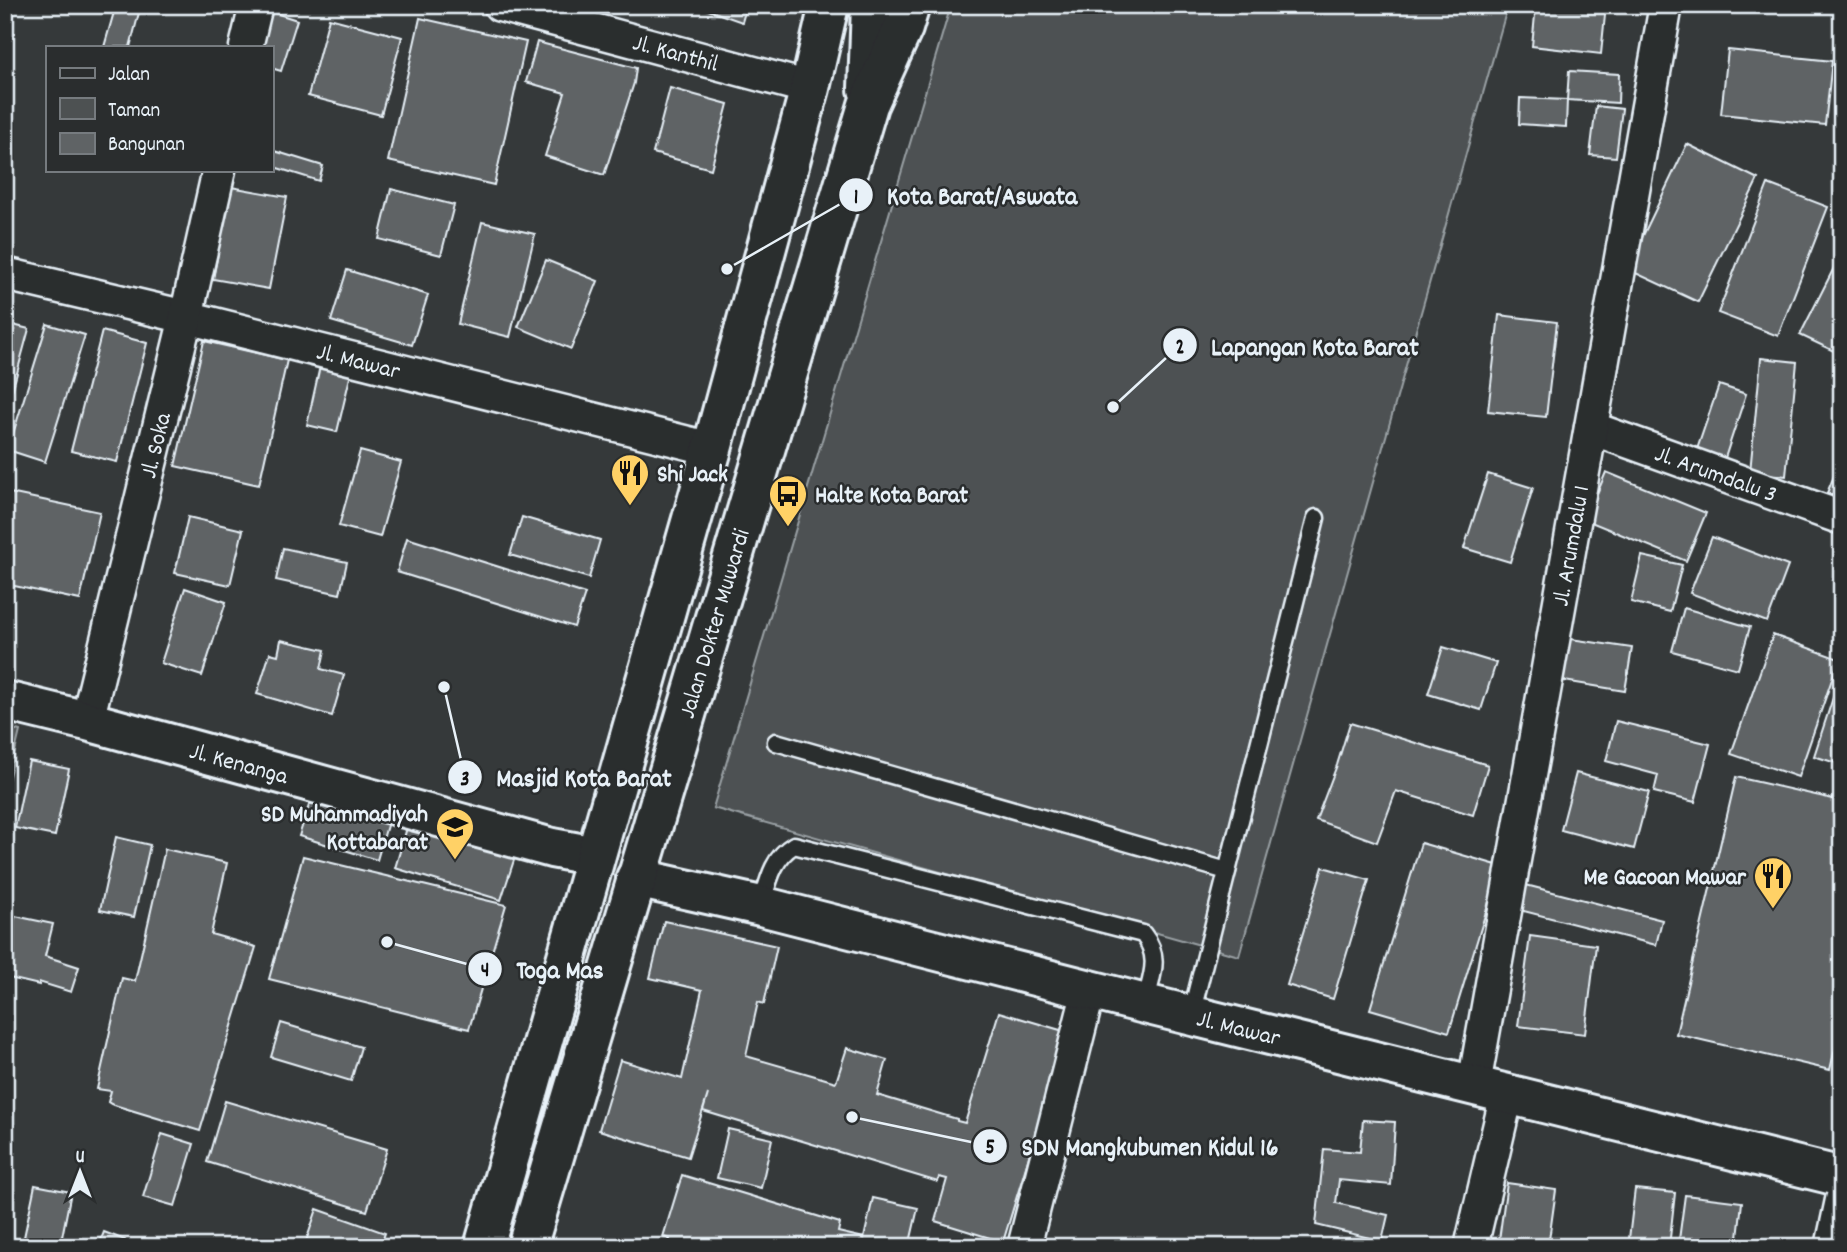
<svg xmlns="http://www.w3.org/2000/svg" width="1847" height="1252" viewBox="0 0 1847 1252" font-family="Dekko,sans-serif">
	<style>
		.green { fill: #4d5152; stroke: #9aa1a5; stroke-width: 2 }
		.building { fill: #5f6365; stroke: #e8f1f8; stroke-width: 2 }
		.lines { fill: none; stroke-linecap: round; stroke-linejoin: round }
		.lane-casing { stroke: #e8f1f8; stroke-width: 21 }
		.street-casing { stroke: #e8f1f8; stroke-width: 37 }
		.secondary-casing { stroke: #e8f1f8; stroke-width: 44 }
		.lane { stroke: #2a2d2e; stroke-width: 16 }
		.street { stroke: #2a2d2e; stroke-width: 32 }
		.secondary { stroke: #2a2d2e; stroke-width: 38 }
		.labels { text-anchor: middle; stroke-width: 5; stroke-linejoin: round; paint-order: stroke }
		.street-label { font-size: 24px; fill: #e8f1f8; stroke: #2a2d2e }
		.poi-label { font-size: 24px; font-weight: bold; fill: #e8f1f8; stroke: #2a2d2e; text-anchor: start }
		.leader { fill: none; stroke: #e8f1f8; stroke-width: 2.5 }
		.callout-dot { fill: #e8f1f8; stroke: #2a2d2e; stroke-width: 2.5 }
		.mark-label { font-size: 21px; text-anchor: middle; font-weight: bold; fill: #111 }
		.callout-label { font-size: 26px; text-anchor: middle; font-weight: bold; fill: #e8f1f8; stroke: #2a2d2e; stroke-width: 5; stroke-linejoin: round; paint-order: stroke }
	</style>
	<rect width="100%" height="100%" fill="#35393a"/>
	<filter id="ink" filterUnits="userSpaceOnUse"><feTurbulence type="fractalNoise" baseFrequency=".0143" numOctaves="2"/><feDisplacementMap in="SourceGraphic" scale="14" xChannelSelector="R" yChannelSelector="G"/><feConvolveMatrix kernelMatrix="1 2 1 2 8 2 1 2 1" color-interpolation-filters="sRGB"/></filter>
	<g filter="url(#ink)">
		<g class="green">
			<path d="M 951,5 L 1508,5 L 1239,956 L 713,808 Z"/>
			<path d="M 5,727 L 20,731 L 5,793 Z"/>
		</g>
		<g class="building">
			<path d="M 116,5 L 141,5 L 130,47 L 104,47 Z"/>
			<path d="M 694,5 L 747,5 L 742,22 Z"/>
			<path d="M 1536,5 L 1606,5 L 1601,54 L 1532,46 Z"/>
			<path d="M 272,12 L 297,20 L 281,71 L 271,68 L 271,47 L 260,47 Z"/>
			<path d="M 329,18 L 402,37 L 381,115 L 308,96 Z"/>
			<path d="M 420,18 L 526,42 L 494,185 L 388,161 Z"/>
			<path d="M 537,42 L 636,68 L 634,83 L 604,175 L 545,156 L 565,93 L 526,82 Z"/>
			<path d="M 1728,50 L 1832,61 L 1825,125 L 1721,114 Z"/>
			<path d="M 1569,71 L 1619,74 L 1618,103 L 1567,100 Z"/>
			<path d="M 670,88 L 728,104 L 711,169 L 653,153 Z"/>
			<path d="M 1520,98 L 1567,100 L 1566,127 L 1519,124 Z"/>
			<path d="M 1596,106 L 1622,109 L 1616,157 L 1590,155 Z"/>
			<path d="M 1687,144 L 1758,179 L 1698,302 L 1627,269 Z"/>
			<path d="M 271,150 L 323,166 L 319,181 L 271,166 Z"/>
			<path d="M 1768,184 L 1828,207 L 1778,336 L 1718,313 Z"/>
			<path d="M 231,187 L 287,197 L 269,289 L 213,279 Z"/>
			<path d="M 391,189 L 454,205 L 441,255 L 379,239 Z"/>
			<path d="M 482,222 L 535,234 L 510,337 L 458,324 Z"/>
			<path d="M 1842,252 L 1842,355 L 1800,335 Z"/>
			<path d="M 546,260 L 598,281 L 571,349 L 518,327 Z"/>
			<path d="M 347,270 L 428,295 L 412,345 L 331,321 Z"/>
			<path d="M 1499,315 L 1557,322 L 1546,417 L 1488,411 Z"/>
			<path d="M 5,323 L 29,329 L 5,417 Z"/>
			<path d="M 47,324 L 85,335 L 45,462 L 8,450 Z"/>
			<path d="M 102,331 L 147,343 L 117,462 L 71,451 Z"/>
			<path d="M 204,341 L 287,360 L 259,485 L 175,466 Z"/>
			<path d="M 1761,358 L 1797,362 L 1786,476 L 1750,472 Z"/>
			<path d="M 320,366 L 351,373 L 337,432 L 307,425 Z"/>
			<path d="M 1719,385 L 1746,394 L 1722,467 L 1694,458 Z"/>
			<path d="M 360,451 L 401,462 L 380,537 L 339,526 Z"/>
			<path d="M 1842,457 L 1842,498 L 1827,493 Z"/>
			<path d="M 1606,472 L 1706,513 L 1686,561 L 1586,520 Z"/>
			<path d="M 1488,474 L 1533,488 L 1510,562 L 1464,548 Z"/>
			<path d="M 5,492 L 100,512 L 80,600 L 5,584 Z"/>
			<path d="M 188,517 L 243,530 L 230,585 L 175,573 Z"/>
			<path d="M 522,517 L 600,540 L 589,578 L 510,555 Z"/>
			<path d="M 1712,537 L 1788,566 L 1767,622 L 1690,593 Z"/>
			<path d="M 407,538 L 585,594 L 574,627 L 397,572 Z"/>
			<path d="M 283,548 L 347,562 L 340,594 L 276,580 Z"/>
			<path d="M 1642,556 L 1682,565 L 1670,612 L 1631,602 Z"/>
			<path d="M 185,588 L 226,602 L 202,676 L 161,663 Z"/>
			<path d="M 1684,608 L 1750,627 L 1738,669 L 1672,651 Z"/>
			<path d="M 1773,635 L 1839,659 L 1798,777 L 1731,754 Z"/>
			<path d="M 1564,638 L 1632,648 L 1625,691 L 1558,680 Z"/>
			<path d="M 281,640 L 325,650 L 321,669 L 344,675 L 332,716 L 257,694 L 270,653 L 278,655 Z"/>
			<path d="M 1443,647 L 1496,663 L 1481,710 L 1428,694 Z"/>
			<path d="M 1842,670 L 1842,765 L 1814,756 Z"/>
			<path d="M 1616,721 L 1710,744 L 1695,802 L 1654,792 L 1658,775 L 1606,761 Z"/>
			<path d="M 1350,723 L 1488,765 L 1473,815 L 1396,791 L 1377,842 L 1316,820 L 1337,765 Z"/>
			<path d="M 29,761 L 69,769 L 55,836 L 15,828 Z"/>
			<path d="M 1576,773 L 1649,792 L 1634,849 L 1561,830 Z"/>
			<path d="M 1736,777 L 1842,801 L 1842,1020 L 1830,1070 L 1676,1034 Z"/>
			<path d="M 313,793 L 390,815 L 377,860 L 299,836 Z"/>
			<path d="M 409,821 L 516,854 L 501,900 L 395,868 Z"/>
			<path d="M 116,837 L 150,845 L 134,917 L 100,910 Z"/>
			<path d="M 1421,843 L 1500,866 L 1449,1032 L 1370,1009 Z"/>
			<path d="M 165,849 L 227,863 L 211,934 L 256,947 L 200,1131 L 111,1104 L 108,1102 L 111,1091 L 97,1089 L 122,978 L 135,981 Z"/>
			<path d="M 303,856 L 506,905 L 469,1029 L 269,979 Z"/>
			<path d="M 1323,867 L 1369,880 L 1333,999 L 1287,985 Z"/>
			<path d="M 1518,883 L 1662,920 L 1656,945 L 1512,908 Z"/>
			<path d="M 15,916 L 53,924 L 45,956 L 79,967 L 71,992 L 39,982 L 39,985 L 5,977 L 5,960 Z"/>
			<path d="M 664,921 L 777,946 L 764,1004 L 758,1002 L 746,1056 L 836,1082 L 847,1048 L 887,1060 L 877,1095 L 957,1119 L 957,1121 L 965,1123 L 999,1012 L 1067,1032 L 1003,1242 L 935,1221 L 947,1179 L 939,1177 L 938,1182 L 703,1111 L 708,1094 L 688,1157 L 599,1130 L 620,1060 L 682,1079 L 702,990 L 650,978 Z"/>
			<path d="M 1530,936 L 1596,945 L 1585,1034 L 1518,1026 Z"/>
			<path d="M 281,1023 L 361,1047 L 351,1081 L 271,1057 Z"/>
			<path d="M 225,1101 L 387,1149 L 367,1211 L 207,1162 Z"/>
			<path d="M 1363,1120 L 1395,1122 L 1391,1185 L 1339,1180 L 1336,1203 L 1388,1215 L 1382,1241 L 1316,1225 L 1324,1149 L 1360,1152 Z"/>
			<path d="M 728,1129 L 772,1139 L 761,1188 L 717,1178 Z"/>
			<path d="M 162,1134 L 194,1144 L 175,1206 L 143,1197 Z"/>
			<path d="M 682,1175 L 840,1223 L 838,1232 L 864,1238 L 873,1198 L 918,1208 L 909,1247 L 668,1247 L 670,1239 L 663,1237 Z"/>
			<path d="M 1507,1183 L 1556,1190 L 1548,1247 L 1498,1247 Z"/>
			<path d="M 35,1185 L 71,1192 L 60,1247 L 22,1247 Z"/>
			<path d="M 1635,1189 L 1675,1193 L 1669,1247 L 1628,1247 Z"/>
			<path d="M 1685,1195 L 1742,1202 L 1737,1247 L 1678,1247 Z"/>
			<path d="M 317,1209 L 385,1233 L 380,1247 L 304,1247 Z"/>
			<path d="M 104,1232 L 125,1240 L 123,1247 L 98,1247 Z"/>
		</g>
		<g class="lines">
			<defs>
				<g id="lane">
					<path d="M 776,742 L 1227,871"/>
					<path d="M 761,906 C 768,883 772,858 794,845 L 1143,934 C 1162,958 1151,977 1145,1004"/>
					<path d="M 1191,1015 L 1316,518"/>
				</g>
				<g id="street">
					<path id="s1" d="M 500,5 L 810,88"/>
					<path d="M 246,47 L 256,5"/>
					<path id="s2" d="M 5,274 L 186,317 L 712,449"/>
					<path id="s3" d="M 1591,428 L 1842,518"/>
					<path id="s4" d="M 87,721 L 186,317 L 219,170"/>
					<path id="s5" d="M 1474,1085 L 1666,5"/>
					<path d="M 1024,1247 L 1089,990"/>
					<path d="M 1471,1247 L 1507,1094"/>
					<path d="M 1832,1247 L 1842,1200"/>
				</g>
				<g id="secondary">
					<path d="M 868,89 L 871,5"/>
					<path id="s6" d="M 5,701 L 87,721 L 552,848 L 595,856"/>
					<path id="s7" d="M 636,878 L 761,906 L 1145,1004 L 1842,1177"/>
					<path d="M 484,1247 L 712,449 L 810,88 L 829,5"/>
					<path id="s8" d="M 527,1247 L 868,105 L 903,28 L 910,5"/>
				</g>
			</defs>
			<use href="#lane" class="lane-casing"/>
			<use href="#street" class="street-casing"/>
			<use href="#secondary" class="secondary-casing"/>
			<use href="#lane" class="lane"/>
			<use href="#street" class="street"/>
			<use href="#secondary" class="secondary"/>
		</g>
	</g>
	<defs>
		<symbol id="restaurant-pin" viewBox="-11 -11 22 30"><path d="M0 17L-7.5 6A9.5 9.5 0 1 1 7.5 6Z" fill="#ffd166" stroke="#2a2d2e"/><path d="M-5-6h1v4h1v-4h1v4h1v-4h1v5L-1.5 .5V6h-2V.5L-5-1ZM5-6V6H3V1.5H1.5Q1.5-4 5-6Z" fill="#111"/></symbol>
		<symbol id="bus-pin" viewBox="-11 -11 22 30"><path d="M0 17L-7.5 6A9.5 9.5 0 1 1 7.5 6Z" fill="#ffd166" stroke="#2a2d2e"/><path d="M-5-6H5V4H4V6H2V4H-2V6H-4V4H-5ZM-3.5-4V0h7V-4ZM-3.5 1.2v1.5H-2V1.2ZM2 1.2v1.5H3.5V1.2Z" fill="#111"/></symbol>
		<symbol id="school-pin" viewBox="-11 -11 22 30"><path d="M0 17L-7.5 6A9.5 9.5 0 1 1 7.5 6Z" fill="#ffd166" stroke="#2a2d2e"/><path d="M0-5L7-2L0 1L-7-2ZM-4 1L0 2.5L4 1V4Q0 6-4 4Z" fill="#111"/></symbol>
	</defs>
	<g fill-rule="evenodd">
		<use href="#restaurant-pin" x="608" y="451" width="44" height="60"/>
		<use href="#bus-pin" x="766" y="472" width="44" height="60"/>
		<use href="#school-pin" x="433" y="805" width="44" height="60"/>
		<use href="#restaurant-pin" x="1751" y="854" width="44" height="60"/>
	</g>
	<g class="labels">
		<g class="street-label">
			<text dy="8" stroke="none"><textPath href="#s1" startOffset="182">Jl. Kanthil</textPath></text>
			<text dy="8" stroke="none"><textPath href="#s2" startOffset="364">Jl. Mawar</textPath></text>
			<text dy="8" stroke="none"><textPath href="#s4" startOffset="284">Jl. Soka</textPath></text>
			<text dy="8" stroke="none"><textPath href="#s3" startOffset="133">Jl. Arumdalu 3</textPath></text>
			<text dy="8" stroke="none"><textPath href="#s5" startOffset="548">Jl. Arumdalu 1</textPath></text>
			<text dy="8" stroke="none"><textPath href="#s8" startOffset="651">Jalan Dokter Muwardi</textPath></text>
			<text dy="8" stroke="none"><textPath href="#s6" startOffset="242">Jl. Kenanga</textPath></text>
			<text dy="8" stroke="none"><textPath href="#s7" startOffset="621">Jl. Mawar</textPath></text>
		</g>
		<g class="poi-label">
			<text x="657" y="481">Shi Jack</text>
			<text x="815" y="502">Halte Kota Barat</text>
			<text x="428" y="821" text-anchor="end">SD Muhammadiyah<tspan x="428" dy="28">Kottabarat</tspan></text>
			<text x="1746" y="884" text-anchor="end">Me Gacoan Mawar</text>
		</g>
	</g>
	<path class="leader" d="M727 269L856 195M1113 407L1180 345M444 687L465 777M387 942L485 969M852 1117L990 1146"/>
	<g class="callout-dot">
		<circle cx="727" cy="269" r="7"/>
		<circle cx="1113" cy="407" r="7"/>
		<circle cx="444" cy="687" r="7"/>
		<circle cx="387" cy="942" r="7"/>
		<circle cx="852" cy="1117" r="7"/>
		<circle cx="856" cy="195" r="18"/>
		<circle cx="1180" cy="345" r="18"/>
		<circle cx="465" cy="777" r="18"/>
		<circle cx="485" cy="969" r="18"/>
		<circle cx="990" cy="1146" r="18"/>
	</g>
	<g class="mark-label">
		<text x="856" y="203">1</text>
		<text x="1180" y="353">2</text>
		<text x="465" y="785">3</text>
		<text x="485" y="976">4</text>
		<text x="990" y="1153">5</text>
	</g>
	<g class="callout-label">
		<text x="982" y="204">Kota Barat/Aswata</text>
		<text x="1315" y="355">Lapangan Kota Barat</text>
		<text x="584" y="786">Masjid Kota Barat</text>
		<text x="560" y="978">Toga Mas</text>
		<text x="1150" y="1155">SDN Mangkubumen Kidul 16</text>
	</g>
	<rect width="1847" height="1252" fill="none" stroke="#2a2d2e" stroke-width="28"/>
	<rect x="14" y="14" width="1819" height="1224" fill="none" stroke="#e8f1f8" stroke-width="2.5" filter="url(#ink)"/>
	<rect x="46" y="46" width="228" height="126" fill="#2a2d2e" stroke="#767b7f" stroke-width="2"/>
	<rect x="60" y="68" width="35" height="10" fill="#2a2d2e" stroke="#767b7f" stroke-width="2"/>
	<text x="108" y="80" font-size="21" fill="#e8f1f8">Jalan</text>
	<rect x="60" y="98" width="35" height="21" fill="#4d5152" stroke="#767b7f" stroke-width="2"/>
	<text x="108" y="116" font-size="21" fill="#e8f1f8">Taman</text>
	<rect x="60" y="133" width="35" height="21" fill="#5f6365" stroke="#767b7f" stroke-width="2"/>
	<text x="108" y="150" font-size="21" fill="#e8f1f8">Bangunan</text>
	<g transform="translate(80 1172)" stroke="#2a2d2e" stroke-width="5" paint-order="stroke">
	<path d="M0-5L12 26L0 18L-12 26Z" fill="#e8f1f8"/>
	<text y="-10" font-size="19" font-weight="bold" text-anchor="middle" fill="#e8f1f8">U</text>
	</g>
</svg>
